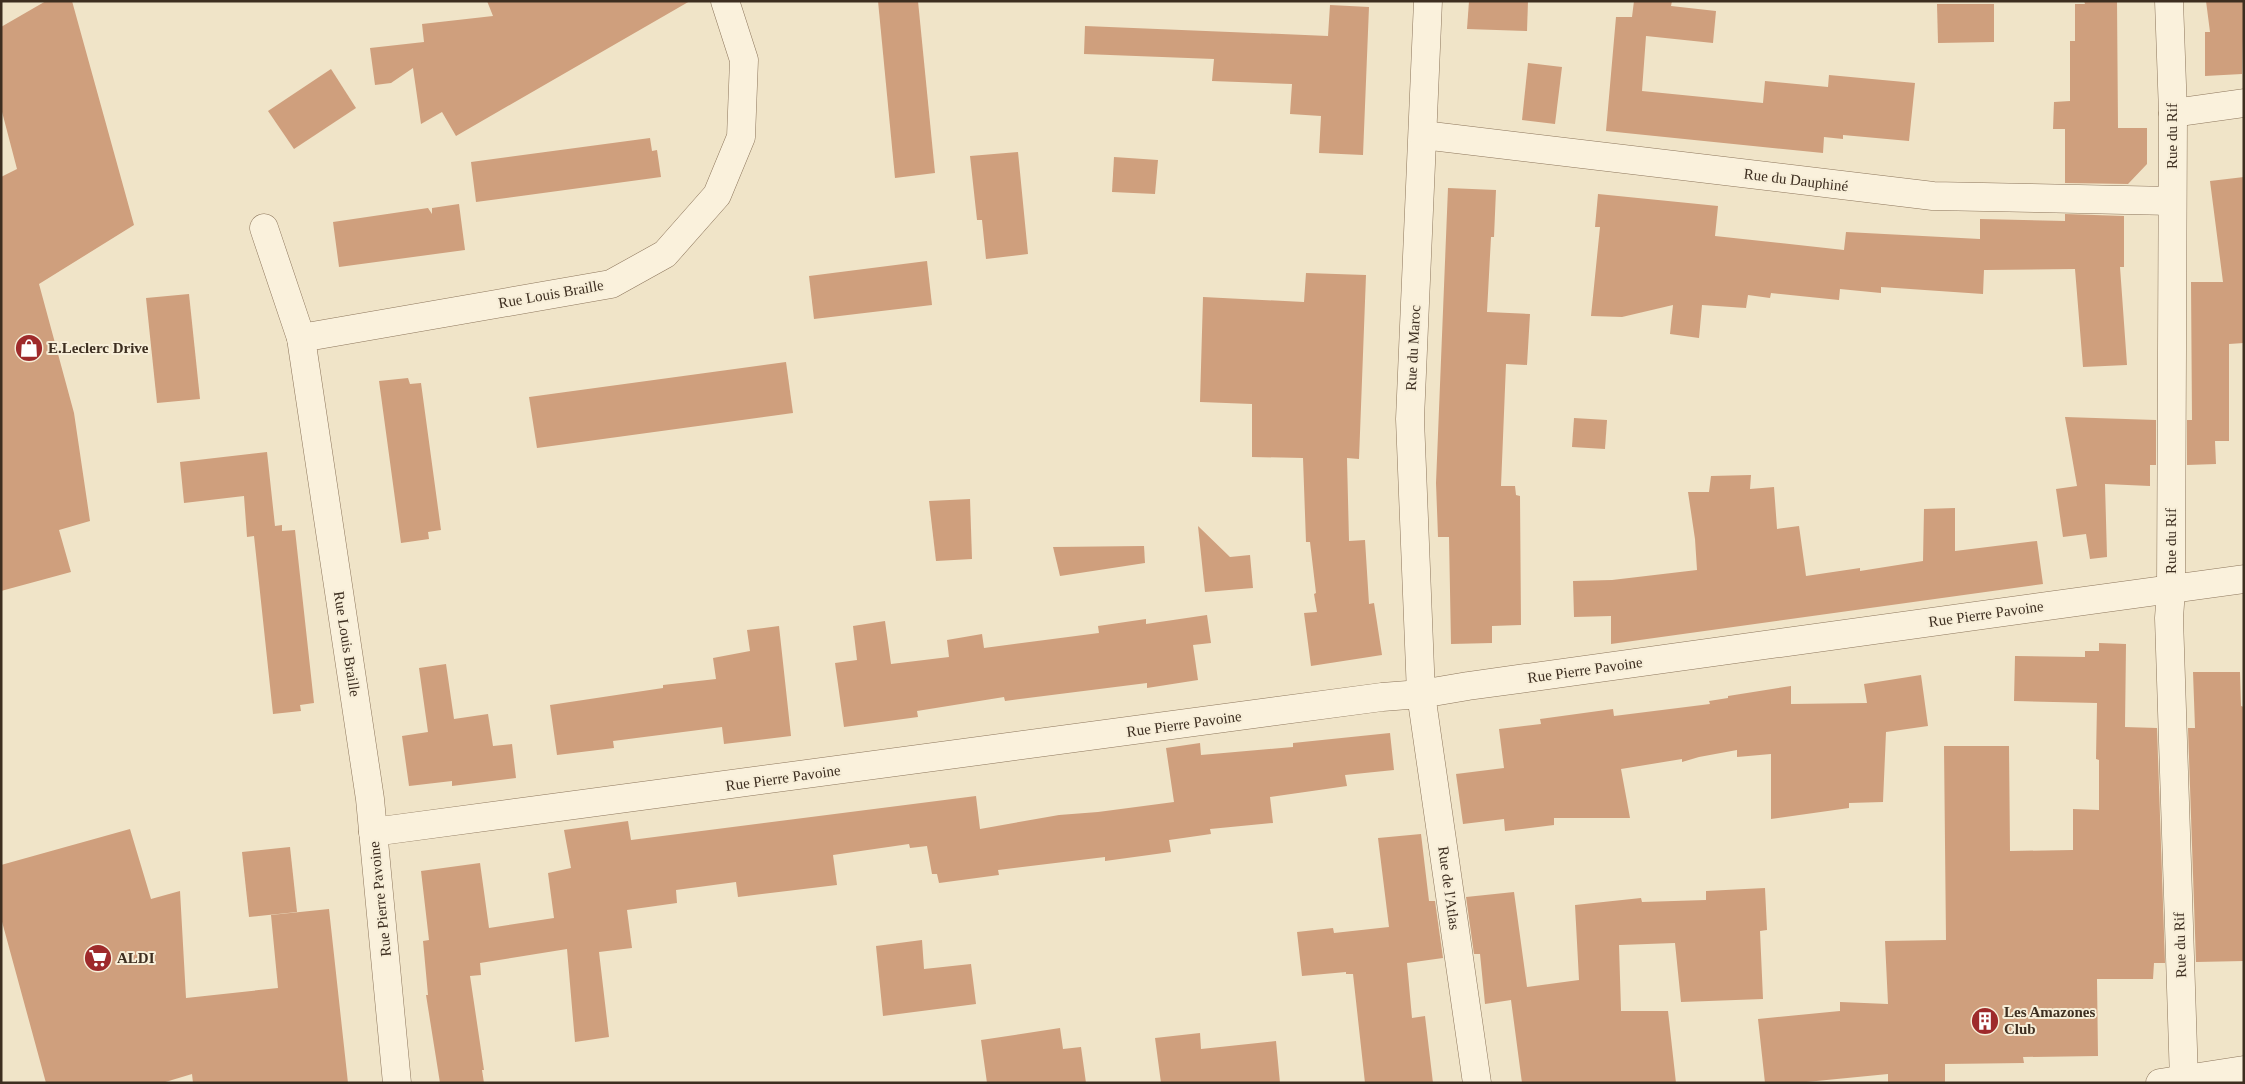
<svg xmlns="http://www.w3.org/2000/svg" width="2245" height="1084" viewBox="0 0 2245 1084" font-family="Georgia,serif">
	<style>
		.building { fill: #cf9f7d }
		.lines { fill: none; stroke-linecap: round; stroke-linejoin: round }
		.minor-casing { stroke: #8d765c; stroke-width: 29 }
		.minor { stroke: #faf1dc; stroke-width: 28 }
		.labels { text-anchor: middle; stroke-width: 4; stroke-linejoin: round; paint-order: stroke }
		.street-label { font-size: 15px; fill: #3d2e20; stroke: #f7eed8 }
		.poi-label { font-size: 15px; font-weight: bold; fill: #3d2e20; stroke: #f7eed8; text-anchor: start }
	</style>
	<rect width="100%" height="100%" fill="#f0e4c8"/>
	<g class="building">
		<path d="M 46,1 L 72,1 L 134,225 L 39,284 L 74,413 L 90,521 L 59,530 L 71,572 L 1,591 L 1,177 L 17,169 L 1,108 L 1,27 Z"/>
		<path d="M 487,1 L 690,1 L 456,136 L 442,112 L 421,124 L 413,68 L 391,83 L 375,85 L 370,48 L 424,42 L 422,24 L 493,16 Z"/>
		<path d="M 878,1 L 918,1 L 935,173 L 895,178 Z"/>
		<path d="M 1469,1 L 1528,1 L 1527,31 L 1467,29 Z"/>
		<path d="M 1634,1 L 1672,1 L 1671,6 L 1716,11 L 1713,43 L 1646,36 L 1642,91 L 1763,103 L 1765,81 L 1828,87 L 1829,75 L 1915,83 L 1909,141 L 1843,135 L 1843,139 L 1824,137 L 1823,153 L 1606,131 L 1616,17 L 1632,17 Z"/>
		<path d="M 2084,1 L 2117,1 L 2118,128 L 2147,128 L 2147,164 L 2128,184 L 2065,183 L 2065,129 L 2053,129 L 2054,102 L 2070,101 L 2070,41 L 2075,41 L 2075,4 L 2085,4 Z"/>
		<path d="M 2206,1 L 2244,1 L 2242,74 L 2205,76 L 2205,32 L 2210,32 Z"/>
		<path d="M 1937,4 L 1994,4 L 1994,42 L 1938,43 Z"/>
		<path d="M 1330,5 L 1369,7 L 1363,155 L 1319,153 L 1321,116 L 1290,114 L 1292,84 L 1212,81 L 1214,59 L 1084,54 L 1085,26 L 1328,36 Z"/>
		<path d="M 1528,63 L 1562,67 L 1555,124 L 1522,120 Z"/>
		<path d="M 331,69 L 356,108 L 294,149 L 268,111 Z"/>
		<path d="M 650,138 L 652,151 L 657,150 L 661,177 L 476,202 L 471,162 Z"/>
		<path d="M 1018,152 L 1028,254 L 986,259 L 982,220 L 977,220 L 970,156 Z"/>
		<path d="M 1114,157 L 1158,160 L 1155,194 L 1112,192 Z"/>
		<path d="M 2244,177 L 2244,343 L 2229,344 L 2229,441 L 2215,441 L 2216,464 L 2187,465 L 2187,420 L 2192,420 L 2191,282 L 2223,282 L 2210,181 Z"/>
		<path d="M 1448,188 L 1496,190 L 1494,237 L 1491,237 L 1487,312 L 1530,314 L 1527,365 L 1506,364 L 1501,486 L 1515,486 L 1516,495 L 1520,496 L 1521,625 L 1492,626 L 1492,643 L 1451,644 L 1449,537 L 1438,537 L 1436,483 Z"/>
		<path d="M 1598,194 L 1718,206 L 1715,236 L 1844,250 L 1846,232 L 1980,239 L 1980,219 L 2065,221 L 2065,214 L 2124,216 L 2124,267 L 2120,267 L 2127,365 L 2083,367 L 2075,269 L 1984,270 L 1983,294 L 1881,287 L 1881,293 L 1840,289 L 1839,300 L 1771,293 L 1770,298 L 1748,295 L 1746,308 L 1702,305 L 1699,338 L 1670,334 L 1673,305 L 1622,317 L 1591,316 L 1600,227 L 1595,227 Z"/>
		<path d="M 459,204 L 465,250 L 339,267 L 333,222 L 428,208 L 432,214 L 432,208 Z"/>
		<path d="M 927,261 L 932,305 L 814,319 L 809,276 Z"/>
		<path d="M 1306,273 L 1366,275 L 1359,459 L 1347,458 L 1349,541 L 1365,540 L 1369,604 L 1374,603 L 1382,655 L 1311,666 L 1304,613 L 1317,612 L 1314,594 L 1316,593 L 1310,542 L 1306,542 L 1303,458 L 1252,457 L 1252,404 L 1200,402 L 1203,297 L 1304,302 Z"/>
		<path d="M 189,294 L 200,399 L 157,403 L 146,298 Z"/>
		<path d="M 786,362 L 793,413 L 537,448 L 529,397 Z"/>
		<path d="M 408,378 L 410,384 L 421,383 L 441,530 L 428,532 L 429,539 L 401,543 L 379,381 Z"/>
		<path d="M 2065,417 L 2156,420 L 2156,465 L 2150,465 L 2150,486 L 2105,484 L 2107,557 L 2090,559 L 2086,534 L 2063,537 L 2056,489 L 2077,486 Z"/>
		<path d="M 1574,418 L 1607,420 L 1605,449 L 1572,447 Z"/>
		<path d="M 267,452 L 275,526 L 282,525 L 282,531 L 295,530 L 314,703 L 300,705 L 301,711 L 273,714 L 254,536 L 247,537 L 244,496 L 184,503 L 180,462 Z"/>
		<path d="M 1751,475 L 1750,489 L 1774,487 L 1777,529 L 1799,526 L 1806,576 L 1860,568 L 1860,571 L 1923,561 L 1924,509 L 1955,508 L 1955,551 L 2037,541 L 2043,584 L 1611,644 L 1611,616 L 1574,617 L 1573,581 L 1612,580 L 1697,570 L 1695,539 L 1688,492 L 1709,492 L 1711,476 Z"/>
		<path d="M 970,499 L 972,559 L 936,561 L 929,501 Z"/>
		<path d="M 1198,526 L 1230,557 L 1250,555 L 1253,588 L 1205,592 Z"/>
		<path d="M 1144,546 L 1145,563 L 1060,576 L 1053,547 Z"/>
		<path d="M 1207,615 L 1211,643 L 1193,645 L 1198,680 L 1147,688 L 1147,683 L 1005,701 L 1004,697 L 917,711 L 918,717 L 844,727 L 835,663 L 857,660 L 853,626 L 885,621 L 891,664 L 949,657 L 947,640 L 982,634 L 984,648 L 1099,633 L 1098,626 L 1146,619 L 1146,624 Z"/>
		<path d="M 779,626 L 791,736 L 724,744 L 722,727 L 613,741 L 614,748 L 557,755 L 550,705 L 663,688 L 663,685 L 716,679 L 713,658 L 750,651 L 747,630 Z"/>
		<path d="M 2099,643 L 2126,644 L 2125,727 L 2157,728 L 2165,963 L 2154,963 L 2153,979 L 2097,979 L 2098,1056 L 2023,1057 L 2024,1063 L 1945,1064 L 1945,1083 L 1888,1083 L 1888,1074 L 1796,1083 L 1765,1083 L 1758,1019 L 1840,1011 L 1840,1002 L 1888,1004 L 1885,941 L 1946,940 L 1944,746 L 2009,746 L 2010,851 L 2073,850 L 2073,809 L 2099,810 L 2099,760 L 2096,759 L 2097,703 L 2014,701 L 2015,656 L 2085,657 L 2085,651 L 2099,651 Z"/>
		<path d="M 446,664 L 454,719 L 488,714 L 493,746 L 512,744 L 516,778 L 452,786 L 452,781 L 409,786 L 402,736 L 428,732 L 419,668 Z"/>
		<path d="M 2193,672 L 2240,672 L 2241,706 L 2244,707 L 2244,961 L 2196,962 L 2188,728 L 2195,728 Z"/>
		<path d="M 1921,675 L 1928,726 L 1886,732 L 1883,802 L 1849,803 L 1849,808 L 1771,819 L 1771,754 L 1737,757 L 1737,750 L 1699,757 L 1682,762 L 1682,759 L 1621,769 L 1630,818 L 1554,818 L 1554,825 L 1505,831 L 1504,819 L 1463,824 L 1456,774 L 1504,768 L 1499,729 L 1541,724 L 1540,719 L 1613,709 L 1614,716 L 1710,704 L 1709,701 L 1728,698 L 1728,696 L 1791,686 L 1791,704 L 1867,703 L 1864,684 Z"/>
		<path d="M 1390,733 L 1394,770 L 1345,775 L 1347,786 L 1270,797 L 1273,823 L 1210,829 L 1211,834 L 1169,840 L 1171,852 L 1105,861 L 1105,857 L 998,870 L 999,875 L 939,883 L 937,874 L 932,874 L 927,846 L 910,848 L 909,844 L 833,855 L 837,885 L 738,897 L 736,882 L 676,890 L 677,903 L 627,910 L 632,948 L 599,952 L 609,1037 L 575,1042 L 567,949 L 480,963 L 481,975 L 470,976 L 484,1070 L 482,1070 L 484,1083 L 440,1083 L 426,995 L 428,995 L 423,941 L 429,940 L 421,871 L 480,863 L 489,928 L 554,918 L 548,873 L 571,868 L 564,830 L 628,821 L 631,840 L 976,796 L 980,829 L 1059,815 L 1098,812 L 1174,802 L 1166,748 L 1200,743 L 1201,755 L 1293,747 L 1293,743 Z"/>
		<path d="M 130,829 L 151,899 L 180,891 L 186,998 L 278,988 L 271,915 L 329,909 L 348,1083 L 193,1083 L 192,1074 L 162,1083 L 46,1083 L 1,918 L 1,865 Z"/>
		<path d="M 1421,834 L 1429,901 L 1435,901 L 1443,958 L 1407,963 L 1412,1018 L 1425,1016 L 1433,1083 L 1365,1083 L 1353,974 L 1346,974 L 1346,972 L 1302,976 L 1297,932 L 1333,928 L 1334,933 L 1389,927 L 1378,838 Z"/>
		<path d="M 290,847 L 297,912 L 249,917 L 242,852 Z"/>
		<path d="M 1765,888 L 1767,930 L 1760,931 L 1763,999 L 1681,1002 L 1675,943 L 1619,945 L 1621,1011 L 1668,1011 L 1676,1083 L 1522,1083 L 1511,1000 L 1485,1004 L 1480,954 L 1474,954 L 1466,897 L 1514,892 L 1527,987 L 1579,980 L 1575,905 L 1641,898 L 1642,902 L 1706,900 L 1706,891 Z"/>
		<path d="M 922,940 L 924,969 L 971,964 L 976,1004 L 883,1016 L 876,946 Z"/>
		<path d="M 1060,1028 L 1063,1049 L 1081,1047 L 1086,1083 L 987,1083 L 981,1040 Z"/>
		<path d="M 1200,1033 L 1201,1049 L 1276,1041 L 1280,1083 L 1161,1083 L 1155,1038 Z"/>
	</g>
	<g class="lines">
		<defs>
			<g id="minor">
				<path d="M 1428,1 L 1410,419 L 1421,694 L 1477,1083"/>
				<path d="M 2169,1 L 2173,113 L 2171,590 L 2169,618 L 2184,1080"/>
				<path d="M 2173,113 L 2244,103"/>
				<path d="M 1423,135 L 1933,196 L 2172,201"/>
				<path d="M 264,228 L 301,338 L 370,799 L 397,1083"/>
				<path d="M 301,338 L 611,284 L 665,254 L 717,195 L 741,137 L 744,60 L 725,1"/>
				<path d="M 373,832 L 1382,697 L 1421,694 L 1468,686 L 2244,579"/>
				<path d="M 2160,1083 L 2244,1070"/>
			</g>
		</defs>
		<use href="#minor" class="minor-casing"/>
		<use href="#minor" class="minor"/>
	</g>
	<defs>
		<symbol id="shop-disc" viewBox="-11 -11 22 22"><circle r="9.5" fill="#9e2a2b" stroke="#f7eed8"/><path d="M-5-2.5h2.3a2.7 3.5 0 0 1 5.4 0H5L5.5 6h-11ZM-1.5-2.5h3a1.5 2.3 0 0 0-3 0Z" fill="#fff"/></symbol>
		<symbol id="supermarket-disc" viewBox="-11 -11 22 22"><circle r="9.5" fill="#9e2a2b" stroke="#f7eed8"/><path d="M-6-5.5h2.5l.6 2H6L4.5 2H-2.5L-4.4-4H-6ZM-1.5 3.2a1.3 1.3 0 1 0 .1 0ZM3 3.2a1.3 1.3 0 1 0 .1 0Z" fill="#fff"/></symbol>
		<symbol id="building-disc" viewBox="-11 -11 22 22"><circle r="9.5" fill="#9e2a2b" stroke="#f7eed8"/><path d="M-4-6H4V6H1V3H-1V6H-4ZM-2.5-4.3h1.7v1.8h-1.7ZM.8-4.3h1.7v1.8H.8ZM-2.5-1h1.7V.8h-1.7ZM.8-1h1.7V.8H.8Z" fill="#fff"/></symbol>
	</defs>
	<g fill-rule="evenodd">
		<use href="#shop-disc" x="13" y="332" width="32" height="32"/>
		<use href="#supermarket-disc" x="82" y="942" width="32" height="32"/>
		<use href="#building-disc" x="1969" y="1005" width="32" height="32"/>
	</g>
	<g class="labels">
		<g class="street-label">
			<text transform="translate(2172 136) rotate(-90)" y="5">Rue du Rif</text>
			<text transform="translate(1796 180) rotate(7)" y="5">Rue du Dauphiné</text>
			<text transform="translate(551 294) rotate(-10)" y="5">Rue Louis Braille</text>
			<text transform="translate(1413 348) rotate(-87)" y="5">Rue du Maroc</text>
			<text transform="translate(2171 541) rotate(-90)" y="5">Rue du Rif</text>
			<text transform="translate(1986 614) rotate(-8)" y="5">Rue Pierre Pavoine</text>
			<text transform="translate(347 644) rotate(81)" y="5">Rue Louis Braille</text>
			<text transform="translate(1585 670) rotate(-8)" y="5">Rue Pierre Pavoine</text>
			<text transform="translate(1184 724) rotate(-8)" y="5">Rue Pierre Pavoine</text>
			<text transform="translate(783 778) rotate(-8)" y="5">Rue Pierre Pavoine</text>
			<text transform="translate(1449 888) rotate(82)" y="5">Rue de l'Atlas</text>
			<text transform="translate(380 899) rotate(-96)" y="5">Rue Pierre Pavoine</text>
			<text transform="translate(2180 945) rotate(-92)" y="5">Rue du Rif</text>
		</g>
		<g class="poi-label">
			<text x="48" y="353">E.Leclerc Drive</text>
			<text x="117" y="963">ALDI</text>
			<text x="2004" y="1017">Les Amazones<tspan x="2004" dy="17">Club</tspan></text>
		</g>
	</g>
	<rect width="2245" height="1084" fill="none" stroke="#3d2e20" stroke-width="5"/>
</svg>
